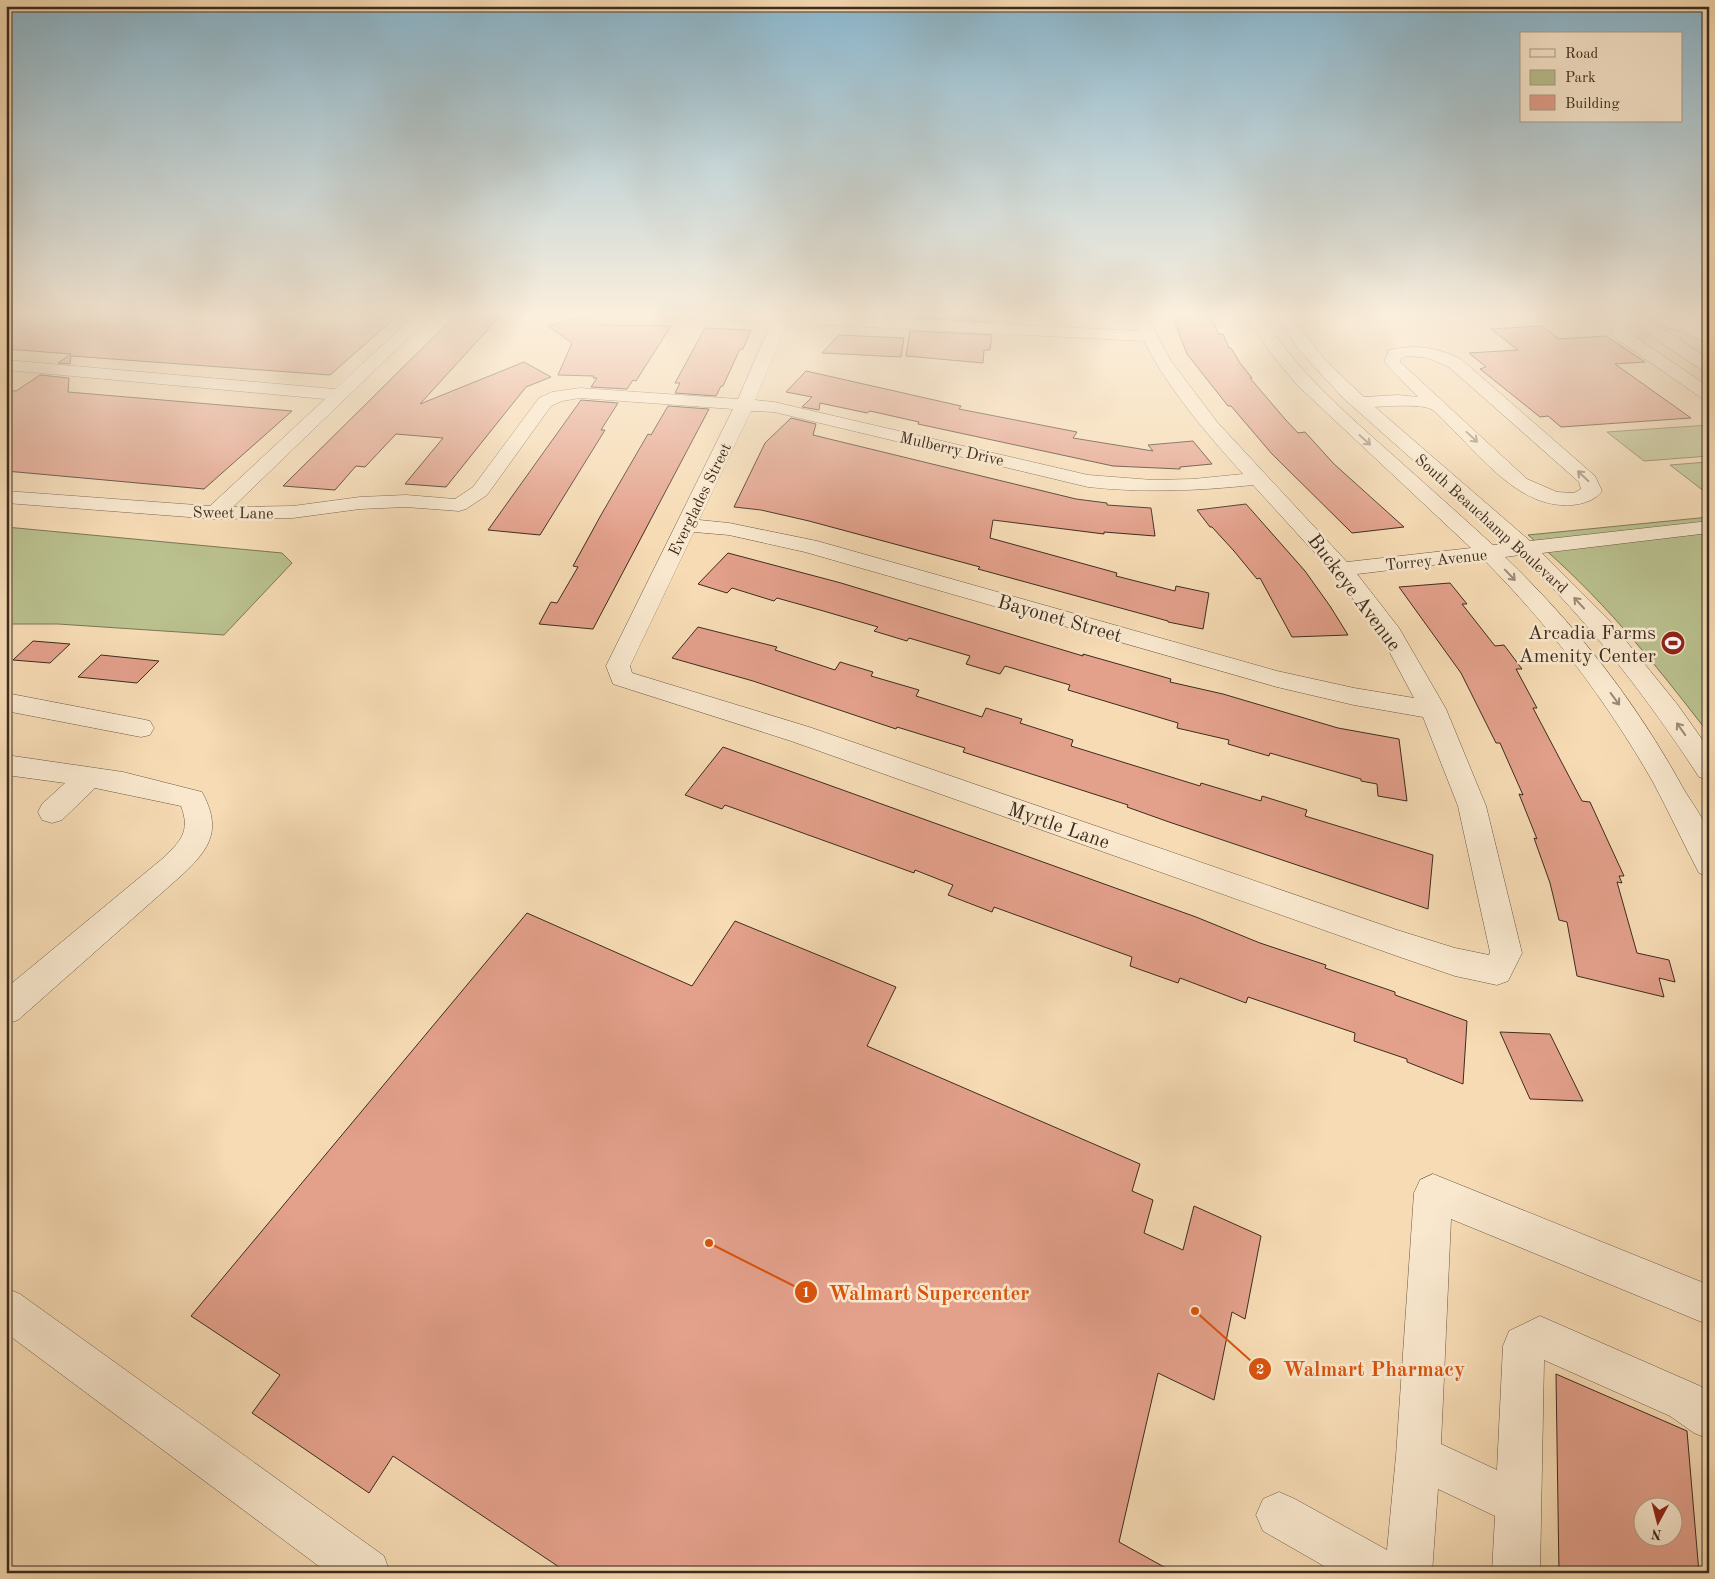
<svg xmlns="http://www.w3.org/2000/svg" width="1715" height="1579" viewBox="0 0 1715 1579" font-family="'Old Standard TT',serif">
	<style>
		.green { fill: #bac18f; stroke: #7c7657 }
		.building { fill: #e3a08b; stroke: #3d2c1f; fill-rule: evenodd }
		.lines { fill: none; stroke-linecap: round; stroke-linejoin: round }
		.minor-casing { stroke: #6b5844; stroke-width: 1 }
		.minor { fill: #f9e8ce; fill-rule: evenodd }
		.oneway { stroke: #9b8a76 }
		.labels { text-anchor: middle; stroke-width: 5; stroke-linejoin: round; paint-order: stroke }
		.far-street-label { font-size: 16px; fill: #3d2c1f; stroke: #f9e8ce }
		.street-label { font-size: 20px; fill: #3d2c1f; stroke: #f9e8ce }
		.poi-label { font-size: 20px; fill: #3d2c1f; stroke: #f9e8ce; text-anchor: end }
		.leader { fill: none; stroke: #d7540e; stroke-width: 2 }
		.callout-dot { fill: #d7540e; stroke: #f9e8ce; stroke-width: 2 }
		.mark-label { font-size: 15px; text-anchor: middle; font-weight: bold; fill: #fff }
		.callout-label { font-size: 21px; text-anchor: middle; font-weight: bold; fill: #d7540e; stroke: #f9e8ce; stroke-width: 5; stroke-linejoin: round; paint-order: stroke }
	</style>
	<rect width="100%" height="100%" fill="#f6dbb4"/>
	<filter id="stains"><feTurbulence type="fractalNoise" baseFrequency=".004" numOctaves="4"/><feColorMatrix values="0 0 0 0 .2 0 0 0 0 .09 0 0 0 0 .02 0 0 0 .5 -.17"/></filter>
	<radialGradient id="worn" r=".72"><stop offset=".6" stop-color="#630" stop-opacity="0"/><stop offset="1" stop-color="#630" stop-opacity=".3"/></radialGradient>
	<g class="green">
		<path d="M 1709,425 L 1709,456 L 1644,461 L 1607,432 Z"/>
		<path d="M 1707,462 L 1709,495 L 1670,465 Z"/>
		<path d="M 1709,517 L 1709,734 C 1654,662 1598,593 1528,535 Z"/>
		<path d="M 6,527 L 282,553 L 292,563 L 224,635 L 58,624 L 6,624 Z"/>
	</g>
	<g class="building">
		<path d="M 6,313 L 338,313 L 396,317 L 330,375 L 71,356 L 70,364 L 58,363 L 71,354 L 6,349 Z"/>
		<path d="M 458,313 L 503,313 L 420,404 L 524,362 L 551,377 L 526,387 L 446,487 L 405,484 L 443,438 L 396,434 L 365,467 L 356,466 L 335,490 L 283,486 Z"/>
		<path d="M 913,313 L 994,313 L 993,322 L 913,318 Z"/>
		<path d="M 1171,313 L 1211,313 L 1218,334 L 1223,334 L 1229,348 L 1231,348 L 1240,363 L 1252,378 L 1250,378 L 1285,419 L 1298,433 L 1305,432 L 1334,464 L 1404,527 L 1352,533 L 1272,454 L 1231,406 L 1228,406 L 1187,354 Z"/>
		<path d="M 586,314 L 603,325 L 671,326 L 636,381 L 633,380 L 627,389 L 591,387 L 597,378 L 593,378 L 594,376 L 558,375 L 572,343 L 548,326 Z"/>
		<path d="M 1542,326 L 1559,339 L 1606,336 L 1645,362 L 1615,364 L 1691,418 L 1561,427 L 1548,416 L 1540,417 L 1480,369 L 1486,367 L 1469,353 L 1518,350 L 1491,329 Z"/>
		<path d="M 705,328 L 751,330 L 743,349 L 740,349 L 723,386 L 721,386 L 716,396 L 675,393 L 680,383 L 675,383 Z"/>
		<path d="M 910,331 L 992,335 L 990,350 L 984,350 L 983,363 L 906,356 Z"/>
		<path d="M 839,335 L 904,338 L 901,357 L 822,353 Z"/>
		<path d="M 806,371 L 961,406 L 959,409 L 1077,432 L 1073,438 L 1153,451 L 1148,445 L 1193,441 L 1212,464 L 1180,467 L 1180,469 L 1113,466 L 918,424 L 919,422 L 870,411 L 867,413 L 820,403 L 819,410 L 802,407 L 812,397 L 786,392 Z"/>
		<path d="M 40,375 L 69,378 L 68,392 L 292,411 L 204,489 L 6,471 L 6,390 L 16,391 Z"/>
		<path d="M 581,400 L 618,403 L 601,430 L 605,430 L 540,535 L 488,530 Z"/>
		<path d="M 668,406 L 709,409 L 593,629 L 539,624 L 551,602 L 557,603 L 578,567 L 573,566 L 601,515 L 648,434 L 651,435 Z"/>
		<path d="M 791,418 L 816,424 L 813,435 L 1076,499 L 1107,503 L 1107,505 L 1151,508 L 1155,536 L 1104,532 L 1104,534 L 993,520 L 990,538 L 1117,573 L 1116,576 L 1175,591 L 1176,586 L 1209,593 L 1203,629 L 1168,622 L 1168,621 L 978,569 L 980,567 L 809,521 L 761,510 L 734,507 L 765,443 Z"/>
		<path d="M 1246,504 L 1305,571 L 1330,606 L 1348,635 L 1292,637 L 1260,578 L 1257,579 L 1234,551 L 1212,527 L 1210,527 L 1197,510 Z"/>
		<path d="M 728,553 L 841,583 L 1083,656 L 1083,654 L 1171,679 L 1170,682 L 1223,694 L 1338,728 L 1399,739 L 1407,801 L 1378,796 L 1377,784 L 1361,781 L 1361,779 L 1270,753 L 1269,756 L 1228,744 L 1229,740 L 1177,728 L 1178,723 L 1068,690 L 1070,685 L 1005,666 L 1000,674 L 966,664 L 970,656 L 909,638 L 907,641 L 874,631 L 878,627 L 820,610 L 777,598 L 774,601 L 732,588 L 727,593 L 698,584 Z"/>
		<path d="M 1450,583 L 1467,604 L 1462,604 L 1495,646 L 1504,645 L 1522,669 L 1516,669 L 1537,708 L 1533,708 L 1582,801 L 1590,802 L 1624,876 L 1619,876 L 1622,883 L 1617,882 L 1637,953 L 1669,960 L 1675,982 L 1659,978 L 1664,997 L 1577,976 L 1567,922 L 1559,920 L 1550,883 L 1534,838 L 1537,839 L 1519,794 L 1523,795 L 1500,743 L 1496,743 L 1461,673 L 1399,587 Z"/>
		<path d="M 698,627 L 777,647 L 775,650 L 835,670 L 840,662 L 873,672 L 871,676 L 919,690 L 916,696 L 982,717 L 986,708 L 1022,719 L 1020,723 L 1073,740 L 1071,746 L 1200,786 L 1201,783 L 1261,801 L 1262,796 L 1307,810 L 1305,816 L 1433,855 L 1428,909 L 1169,822 L 1127,807 L 1128,805 L 963,752 L 965,748 L 897,727 L 896,729 L 753,681 L 672,658 Z"/>
		<path d="M 33,641 L 70,644 L 50,663 L 13,660 Z"/>
		<path d="M 101,655 L 159,661 L 137,683 L 78,677 Z"/>
		<path d="M 723,747 L 1196,917 L 1260,943 L 1326,965 L 1325,968 L 1395,992 L 1395,995 L 1467,1021 L 1463,1084 L 1407,1062 L 1407,1059 L 1354,1041 L 1355,1033 L 1248,997 L 1246,1003 L 1180,978 L 1178,983 L 1130,966 L 1132,957 L 994,907 L 992,912 L 948,895 L 953,885 L 915,870 L 914,873 L 725,805 L 722,809 L 685,795 Z"/>
		<path d="M 527,913 L 692,986 L 735,921 L 896,987 L 867,1046 L 1140,1164 L 1132,1191 L 1153,1200 L 1144,1233 L 1183,1250 L 1194,1206 L 1261,1236 L 1245,1319 L 1232,1312 L 1214,1400 L 1158,1373 L 1119,1542 L 1175,1573 L 568,1573 L 393,1456 L 369,1493 L 252,1413 L 280,1375 L 191,1316 Z"/>
		<path d="M 1500,1032 L 1550,1034 L 1583,1101 L 1530,1099 Z"/>
		<path d="M 1556,1374 L 1687,1431 L 1699,1573 L 1559,1573 ZM 1642,1506 L 1672,1506 L 1672,1536 L 1642,1536 Z"/>
	</g>
	<g class="lines">
		<defs>
			<g id="minor">
				<path d="M 417,313 L 434,313 L 233,507 L 293,506 L 360,497 L 406,495 L 455,499 L 473,487 L 539,398 L 552,392 L 580,388 L 738,399 L 771,323 L 670,318 L 664,316 L 662,313 L 781,313 L 1138,331 L 1129,313 L 1145,313 L 1171,361 L 1217,422 L 1347,562 L 1471,548 L 1297,385 L 1270,352 L 1245,313 L 1261,313 C 1293,367 1339,407 1386,449 C 1422,481 1458,513 1493,545 L 1508,544 L 1343,398 L 1300,351 L 1273,313 L 1289,313 L 1325,360 L 1364,397 L 1398,395 L 1418,397 L 1384,362 L 1389,350 C 1415,344 1437,347 1461,359 L 1595,476 L 1602,491 C 1596,500 1583,504 1572,505 C 1522,509 1486,462 1453,430 C 1447,424 1439,414 1431,409 C 1421,404 1387,406 1375,407 L 1530,541 L 1709,521 L 1709,533 L 1542,553 L 1609,620 L 1677,704 L 1709,749 L 1709,780 L 1699,777 C 1647,697 1589,622 1520,555 L 1505,557 C 1576,625 1636,702 1683,788 C 1691,802 1705,819 1709,835 C 1712,847 1709,864 1709,877 L 1699,873 C 1683,843 1669,812 1653,782 C 1606,700 1550,626 1483,559 L 1357,574 L 1399,628 L 1446,709 L 1486,806 L 1522,953 L 1508,981 L 1497,985 L 1455,976 L 1397,956 L 791,741 L 613,684 L 606,666 L 733,409 L 580,398 L 562,401 L 551,406 L 487,495 L 466,509 L 459,511 L 406,507 L 360,509 L 293,518 L 215,519 L 6,503 L 6,491 L 210,506 L 325,399 L 6,370 L 6,360 L 335,389 ZM 787,323 L 1144,341 C 1169,390 1206,433 1243,474 L 1193,479 L 1153,480 L 1088,475 L 774,402 L 755,400 ZM 1410,356 L 1428,358 L 1449,367 L 1579,482 L 1581,489 L 1574,493 L 1557,492 L 1527,479 L 1400,362 L 1402,357 ZM 751,411 L 774,412 L 1088,487 C 1144,493 1198,491 1253,485 L 1334,574 L 1381,636 L 1414,698 L 1354,688 L 1277,671 L 817,541 L 729,523 L 699,520 ZM 694,532 L 729,535 L 805,552 L 1277,687 L 1354,705 L 1423,717 L 1458,806 L 1490,952 L 1489,955 L 1455,948 L 1397,930 L 809,727 L 632,673 L 630,666 Z"/>
				<path d="M 1428,313 L 1533,313 L 1531,316 L 1525,318 L 1463,324 L 1430,316 Z"/>
				<path d="M 1638,315 L 1678,319 L 1709,332 L 1709,344 L 1682,331 L 1657,325 L 1709,359 L 1709,372 L 1703,371 L 1635,325 L 1629,326 L 1626,328 L 1628,332 L 1709,387 L 1709,400 L 1703,399 L 1615,338 L 1610,328 L 1618,318 Z"/>
				<path d="M 6,693 L 141,719 L 150,721 L 154,728 L 150,735 L 141,737 L 6,711 Z"/>
				<path d="M 6,755 L 123,772 L 202,792 C 222,829 211,848 182,875 L 18,1020 L 6,1024 L 6,988 L 162,859 C 180,842 191,832 181,806 L 95,788 L 62,820 L 52,823 L 42,820 L 38,812 L 42,804 L 65,783 L 6,775 Z"/>
				<path d="M 1433,1174 L 1709,1285 L 1709,1325 L 1451,1219 L 1441,1444 L 1497,1470 L 1503,1346 L 1509,1331 L 1540,1316 L 1700,1386 L 1709,1392 L 1709,1439 L 1694,1433 L 1670,1416 L 1544,1360 L 1540,1573 L 1492,1573 L 1495,1516 L 1438,1489 L 1432,1573 L 1336,1573 L 1263,1531 L 1256,1515 L 1263,1499 L 1279,1492 L 1295,1499 L 1387,1550 L 1396,1456 L 1414,1193 L 1420,1180 Z"/>
				<path d="M 6,1288 L 20,1294 L 384,1556 L 390,1573 L 328,1573 L 6,1333 Z"/>
			</g>
		</defs>
		<use href="#minor" class="minor-casing"/>
		<use href="#minor" class="minor"/>
	</g>
	<defs><path id="oneway-shaft" d="M-6 0H5M1.5-3L5.5 0L1.5 3" fill="none" stroke-width="1.6" stroke-linecap="round" stroke-linejoin="round" transform="scale(1.25)"/></defs>
	<g class="oneway">
		<use href="#oneway-shaft" transform="translate(1472 437) rotate(43)"/>
		<use href="#oneway-shaft" transform="translate(1365 440) rotate(42)"/>
		<use href="#oneway-shaft" transform="translate(1583 476) rotate(-137)"/>
		<use href="#oneway-shaft" transform="translate(1510 575) rotate(46)"/>
		<use href="#oneway-shaft" transform="translate(1579 603) rotate(-133)"/>
		<use href="#oneway-shaft" transform="translate(1615 699) rotate(54)"/>
		<use href="#oneway-shaft" transform="translate(1681 729) rotate(-125)"/>
	</g>
	<linearGradient id="sky" x2="0" y2="1"><stop stop-color="#8ab7ce"/><stop offset="0.59" stop-color="#fbefdd"/><stop offset="1" stop-color="#fbefdd" stop-opacity="0"/></linearGradient>
	<rect width="1715" height="534" fill="url(#sky)"/>
	<defs>
		<symbol id="stadium-disc" viewBox="-11 -11 22 22"><circle r="9.5" fill="#8f2418" stroke="#f9e8ce"/><path d="M0-5a6.5 5 0 1 0 0 10a6.5 5 0 1 0 0-10ZM-3.5-1.8h7v3.6h-7Z" fill="#fff"/></symbol>
	</defs>
	<g fill-rule="evenodd">
		<use href="#stadium-disc" x="1659" y="629" width="28" height="28"/>
	</g>
	<g class="labels">
		<g class="far-street-label">
			<text transform="translate(952 448) rotate(13)" y="6">Mulberry Drive</text>
			<text transform="translate(699 499) rotate(-64)" y="6">Everglades Street</text>
			<text transform="translate(233 512) rotate(1)" y="6">Sweet Lane</text>
			<text transform="translate(1492 523) rotate(42)" y="6">South Beauchamp Boulevard</text>
			<text transform="translate(1436 559) rotate(-6)" y="6">Torrey Avenue</text>
		</g>
		<g class="street-label">
			<text transform="translate(1355 592) rotate(53)" y="7">Buckeye Avenue</text>
			<text transform="translate(1060 618) rotate(16)" y="7">Bayonet Street</text>
			<text transform="translate(1059 825) rotate(19)" y="7">Myrtle Lane</text>
		</g>
		<g class="poi-label">
			<text x="1656" y="639">Arcadia Farms<tspan x="1656" dy="23">Amenity Center</tspan></text>
		</g>
	</g>
	<path class="leader" d="M709 1243L806 1292M1195 1311L1260 1369"/>
	<g class="callout-dot">
		<circle cx="709" cy="1243" r="5"/>
		<circle cx="1195" cy="1311" r="5"/>
		<circle cx="806" cy="1292" r="12"/>
		<circle cx="1260" cy="1369" r="12"/>
	</g>
	<g class="mark-label">
		<text x="806" y="1297">1</text>
		<text x="1260" y="1374">2</text>
	</g>
	<g class="callout-label">
		<text x="929" y="1300">Walmart Supercenter</text>
		<text x="1374" y="1376">Walmart Pharmacy</text>
	</g>
	<rect width="1715" height="1579" fill="none" stroke="#f6dbb4" stroke-width="25"/>
	<rect x="8" y="8" width="1700" height="1564" fill="none" stroke="#3d2c1f" stroke-width="2.5"/>
	<rect x="12" y="12" width="1690" height="1554" fill="none" stroke="#3d2c1f"/>
	<rect x="1520" y="32" width="162" height="90" fill="#f9e8ce" stroke="#ae9d88"/>
	<rect x="1530" y="49" width="25" height="8" fill="#f9e8ce" stroke="#ae9d88"/>
	<text x="1565" y="58" font-size="15" fill="#3d2c1f">Road</text>
	<rect x="1530" y="70" width="25" height="15" fill="#bac18f" stroke="#ae9d88"/>
	<text x="1565" y="82" font-size="15" fill="#3d2c1f">Park</text>
	<rect x="1530" y="95" width="25" height="15" fill="#e3a08b" stroke="#ae9d88"/>
	<text x="1565" y="108" font-size="15" fill="#3d2c1f">Building</text>
	<g transform="translate(1658 1522) rotate(187)"><circle r="24" fill="#f9e8ce" stroke="#ae9d88"/>
	<path d="M0-4L9 19L0 12L-9 19Z" fill="#8f2418"/>
	<text y="-8" font-size="14" font-weight="bold" text-anchor="middle" fill="#3d2c1f">N</text>
	</g>
	<rect width="100%" height="100%" filter="url(#stains)"/>
	<rect width="100%" height="100%" fill="url(#worn)"/>
</svg>
